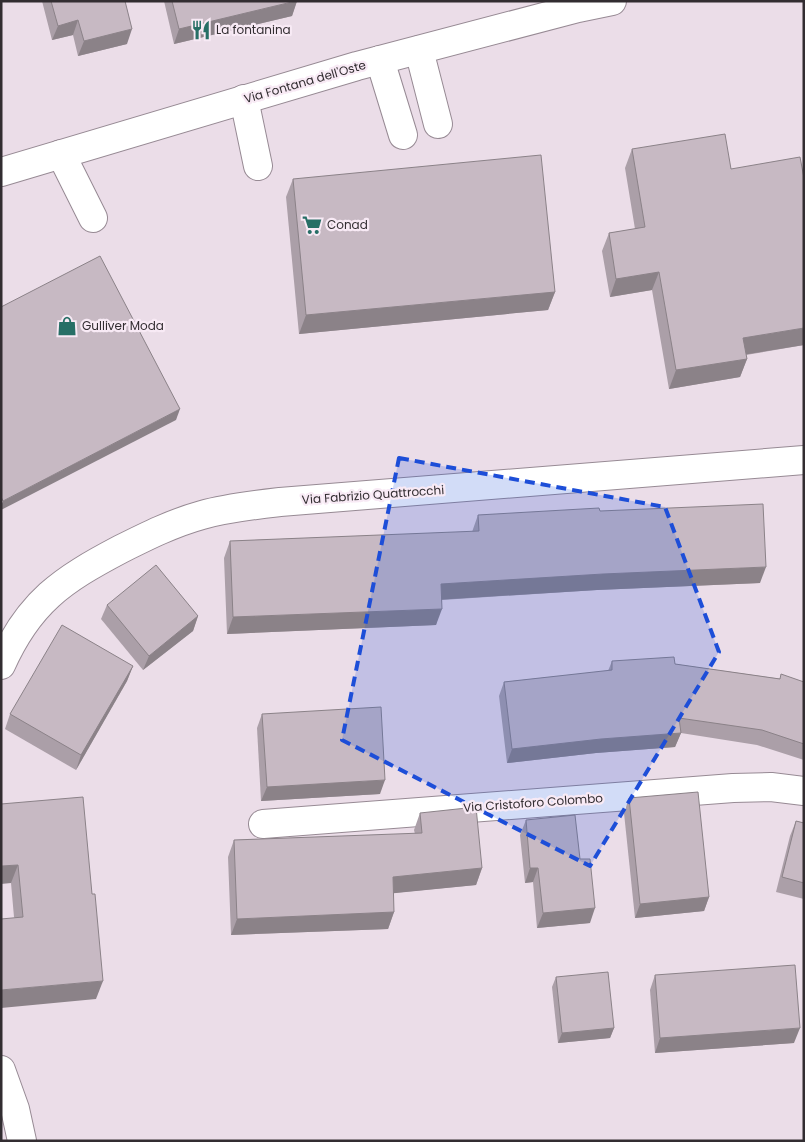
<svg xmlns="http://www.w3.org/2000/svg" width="805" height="1142" viewBox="0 0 805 1142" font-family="Poppins,sans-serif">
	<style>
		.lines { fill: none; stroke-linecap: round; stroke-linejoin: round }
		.street-casing { stroke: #978a94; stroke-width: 30 }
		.street { stroke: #fff; stroke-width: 28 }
		.wall { fill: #ab9fa8 }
		.shaded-wall { fill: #8b8288 }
		.building { fill: #c7b9c3; stroke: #8b8288 }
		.marked { fill: #1d4ed8; fill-opacity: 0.2; stroke: #1d4ed8; stroke-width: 4; stroke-dasharray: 10 6; stroke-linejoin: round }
		.labels { text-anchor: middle; stroke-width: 4.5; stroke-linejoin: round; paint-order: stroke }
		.poi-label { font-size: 12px; fill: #322d31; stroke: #f8eaf5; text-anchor: start }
		.street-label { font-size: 12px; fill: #322d31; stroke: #f8eaf5 }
	</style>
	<rect width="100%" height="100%" fill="#ebdde8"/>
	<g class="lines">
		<defs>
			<g id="street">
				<path d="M 419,50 L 438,124"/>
				<path d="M 380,60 L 403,135"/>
				<path d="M 244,99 L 258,166"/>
				<path d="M 61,154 L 93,218"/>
				<path d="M 1,172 L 357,66 L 578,8 L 612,1"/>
				<path d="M 1,665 C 29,602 62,580 121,549 C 147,536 173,523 202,515 C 227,508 254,505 280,502 L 804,460"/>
				<path d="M 263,824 L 733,788 L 771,787 L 804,791"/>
				<path d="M 1,1070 L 15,1109 L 22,1141"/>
			</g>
		</defs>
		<use href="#street" class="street-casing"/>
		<use href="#street" class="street"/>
	</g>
	<g class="wall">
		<path d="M 42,1 L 125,1 L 127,44 L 78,56 L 73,35 L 52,40 Z"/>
		<path d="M 164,1 L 297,1 L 292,16 L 174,44 Z"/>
		<path d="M 632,149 L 731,169 L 804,345 L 746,355 L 747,359 L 740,377 L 669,389 L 652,290 L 610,297 L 602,251 L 609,233 L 635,229 L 625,168 Z"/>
		<path d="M 293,179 L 555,292 L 548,310 L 299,334 L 286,197 Z"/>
		<path d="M 600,511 L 760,583 L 597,590 L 442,600 L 436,625 L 227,634 L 224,558 L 230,541 L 472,532 L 478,515 Z"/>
		<path d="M 107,605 L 198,616 L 193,631 L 143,670 L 101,619 Z"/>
		<path d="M 612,661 L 675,664 L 804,682 L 804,760 L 757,745 L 681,733 L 675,747 L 596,753 L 507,763 L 499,696 L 504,682 L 608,671 Z"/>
		<path d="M 133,666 L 127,681 L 76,770 L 5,729 L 10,714 Z"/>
		<path d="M 262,714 L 380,794 L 261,801 L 257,728 Z"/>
		<path d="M 629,798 L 709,897 L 704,911 L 635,918 L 624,813 Z"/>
		<path d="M 1,804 L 96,999 L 14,917 L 11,883 Z"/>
		<path d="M 420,813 L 482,868 L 476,885 L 393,893 L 394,912 L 388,929 L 231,935 L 228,857 L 234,840 L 415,834 L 414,830 Z"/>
		<path d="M 526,820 L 580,859 L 590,923 L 537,928 L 533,882 L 525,883 L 520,835 Z"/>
		<path d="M 796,821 L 804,823 L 804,899 L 776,892 L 790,836 Z"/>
		<path d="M 655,975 L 794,1043 L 655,1053 L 650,990 Z"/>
		<path d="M 556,977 L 614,1028 L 610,1038 L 558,1043 L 552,987 Z"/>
	</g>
	<g class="shaded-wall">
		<path d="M 297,1 L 292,16 L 174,44 L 179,29 Z"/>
		<path d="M 78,20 L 73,35 L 52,40 L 58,26 Z"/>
		<path d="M 132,29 L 127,44 L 78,56 L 84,41 Z"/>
		<path d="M 659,272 L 652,290 L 610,297 L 616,279 Z"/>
		<path d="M 555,292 L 548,310 L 299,334 L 306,315 Z"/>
		<path d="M 804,328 L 804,345 L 736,356 L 743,338 Z"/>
		<path d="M 747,359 L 740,377 L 669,389 L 676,370 Z"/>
		<path d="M 180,409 L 176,420 L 1,510 L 1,506 L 3,501 Z"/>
		<path d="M 766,567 L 760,583 L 597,590 L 435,600 L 441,584 L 603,574 Z"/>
		<path d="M 442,609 L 436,625 L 227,634 L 233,617 Z"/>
		<path d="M 198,616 L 193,631 L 143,670 L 149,656 Z"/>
		<path d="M 133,666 L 127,681 L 76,770 L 81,755 Z"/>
		<path d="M 681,733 L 675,747 L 596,753 L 507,763 L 512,749 L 601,739 Z"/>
		<path d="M 385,780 L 380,794 L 261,801 L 267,787 Z"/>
		<path d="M 18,865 L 11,883 L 1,884 L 1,866 Z"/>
		<path d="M 482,868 L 476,885 L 386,894 L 393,877 Z"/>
		<path d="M 530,868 L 538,868 L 533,882 L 525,883 Z"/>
		<path d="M 709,897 L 704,911 L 635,918 L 640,904 Z"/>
		<path d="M 595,908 L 590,923 L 537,928 L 543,913 Z"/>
		<path d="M 394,912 L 388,929 L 231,935 L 237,919 Z"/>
		<path d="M 103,981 L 96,999 L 1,1008 L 1,990 Z"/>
		<path d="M 614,1028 L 610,1038 L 558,1043 L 562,1033 Z"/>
		<path d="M 800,1028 L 794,1043 L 655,1053 L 660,1038 Z"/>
	</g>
	<g class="building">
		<path d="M 51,1 L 125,1 L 132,29 L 84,41 L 78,20 L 58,26 Z"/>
		<path d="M 172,1 L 296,1 L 179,29 Z"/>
		<path d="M 725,134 L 731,169 L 800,157 L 804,178 L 804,328 L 743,338 L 747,359 L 676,370 L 659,272 L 616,279 L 609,233 L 645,227 L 632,149 Z"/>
		<path d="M 541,155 L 555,292 L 306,315 L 293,179 Z"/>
		<path d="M 100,256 L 180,409 L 3,501 L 1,497 L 1,307 Z"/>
		<path d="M 763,504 L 766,567 L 603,574 L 441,584 L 442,609 L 233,617 L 230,541 L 479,531 L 478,515 L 599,508 L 600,511 Z"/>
		<path d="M 156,565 L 198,616 L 149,656 L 107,605 Z"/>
		<path d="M 62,625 L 133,666 L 81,755 L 10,714 Z"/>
		<path d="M 674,657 L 675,664 L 780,679 L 781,674 L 804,682 L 804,744 L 762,730 L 679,718 L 681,733 L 601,739 L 512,749 L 504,682 L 612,670 L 612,661 Z"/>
		<path d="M 381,707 L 385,780 L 267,787 L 262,714 Z"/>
		<path d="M 698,792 L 709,897 L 640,904 L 629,798 Z"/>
		<path d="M 83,797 L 92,894 L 95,894 L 103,981 L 1,990 L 1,919 L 23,917 L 18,865 L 1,866 L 1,804 Z"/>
		<path d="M 476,807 L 482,868 L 393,877 L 394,912 L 237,919 L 234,840 L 422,833 L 420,813 Z"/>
		<path d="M 575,815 L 580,859 L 590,859 L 595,908 L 543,913 L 538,868 L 530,868 L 526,820 Z"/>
		<path d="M 796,821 L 804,823 L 804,883 L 782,877 Z"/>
		<path d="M 795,965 L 800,1028 L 660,1038 L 655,975 Z"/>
		<path d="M 608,972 L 614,1028 L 562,1033 L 556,977 Z"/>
	</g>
	<path class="marked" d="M 399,458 L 665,507 L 719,652 L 590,866 L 342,740 Z"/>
	<defs>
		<symbol id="restaurant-bare" viewBox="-9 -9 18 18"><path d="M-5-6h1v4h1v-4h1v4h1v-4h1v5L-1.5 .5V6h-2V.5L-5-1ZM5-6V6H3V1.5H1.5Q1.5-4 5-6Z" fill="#276f66" stroke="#f8eaf5" stroke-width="2.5" paint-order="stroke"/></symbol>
		<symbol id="supermarket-bare" viewBox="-9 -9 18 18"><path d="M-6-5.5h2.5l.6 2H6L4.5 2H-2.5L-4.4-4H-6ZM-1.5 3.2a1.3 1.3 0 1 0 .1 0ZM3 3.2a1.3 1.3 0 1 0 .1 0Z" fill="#276f66" stroke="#f8eaf5" stroke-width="2.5" paint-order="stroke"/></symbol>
		<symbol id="shop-bare" viewBox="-9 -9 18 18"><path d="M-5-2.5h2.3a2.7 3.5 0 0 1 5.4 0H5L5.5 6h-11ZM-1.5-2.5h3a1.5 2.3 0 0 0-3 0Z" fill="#276f66" stroke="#f8eaf5" stroke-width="2.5" paint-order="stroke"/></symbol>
	</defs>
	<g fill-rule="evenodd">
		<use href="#restaurant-bare" x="187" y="16" width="28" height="28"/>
		<use href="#supermarket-bare" x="298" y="211" width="28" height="28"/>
		<use href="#shop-bare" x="53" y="312" width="28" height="28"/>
	</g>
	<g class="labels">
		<g class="poi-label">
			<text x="216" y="34">La fontanina</text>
			<text x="327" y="229">Conad</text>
			<text x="82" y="330">Gulliver Moda</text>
		</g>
		<g class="street-label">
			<text transform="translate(305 82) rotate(-16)" y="4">Via Fontana dell'Oste</text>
			<text transform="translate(373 495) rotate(-4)" y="4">Via Fabrizio Quattrocchi</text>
			<text transform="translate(533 803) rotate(-4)" y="4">Via Cristoforo Colombo</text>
		</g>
	</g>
	<rect width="805" height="1142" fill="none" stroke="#322d31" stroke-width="5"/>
</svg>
